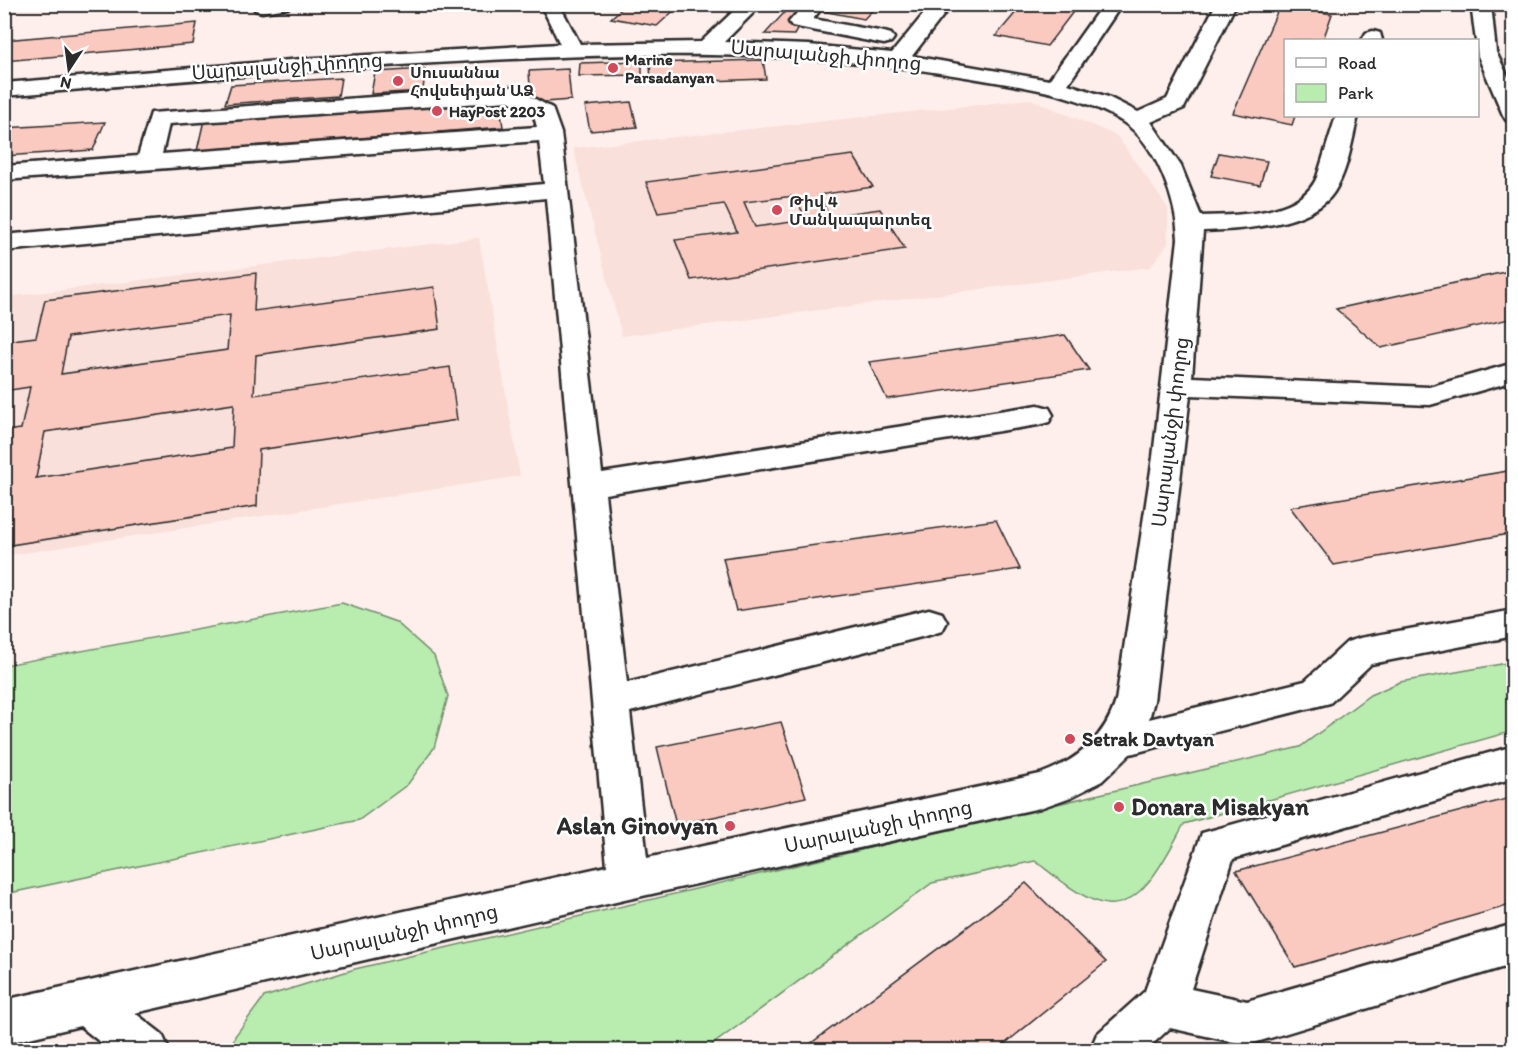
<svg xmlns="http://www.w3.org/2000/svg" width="1518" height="1055" viewBox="0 0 1518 1055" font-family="Itim,'Noto Sans Armenian',sans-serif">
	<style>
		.built { fill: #f9e0db }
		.green { fill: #b8edaf; stroke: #728c6d; stroke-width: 1.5 }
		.building { fill: #facac1; stroke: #2b2b2b; stroke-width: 1.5; fill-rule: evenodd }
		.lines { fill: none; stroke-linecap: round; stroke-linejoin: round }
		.minor-casing { stroke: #2b2b2b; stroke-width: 5 }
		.minor { fill: #fff; fill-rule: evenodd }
		.poi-dot { fill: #d1495b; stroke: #fff; stroke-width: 2 }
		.labels { text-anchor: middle; stroke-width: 5; stroke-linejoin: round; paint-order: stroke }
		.far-poi-label { font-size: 16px; font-weight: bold; fill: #2b2b2b; stroke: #fff; text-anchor: start }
		.street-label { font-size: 20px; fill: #2b2b2b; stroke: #fff }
		.poi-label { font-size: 20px; font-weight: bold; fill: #2b2b2b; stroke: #fff; text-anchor: start }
		.near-poi-label { font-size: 24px; font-weight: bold; fill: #2b2b2b; stroke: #fff; text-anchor: start }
	</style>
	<rect width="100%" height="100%" fill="#feefec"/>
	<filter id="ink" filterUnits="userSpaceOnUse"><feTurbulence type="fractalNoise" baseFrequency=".0167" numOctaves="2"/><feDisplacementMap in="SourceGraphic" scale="12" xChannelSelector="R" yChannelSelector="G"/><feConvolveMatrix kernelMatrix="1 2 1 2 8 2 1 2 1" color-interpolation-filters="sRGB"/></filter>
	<g filter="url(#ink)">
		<g class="built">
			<path d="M 1031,99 L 1117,136 L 1168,208 L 1168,244 L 1150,267 L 622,336 L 573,148 Z"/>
			<path d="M 479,238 L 520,476 L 5,556 L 5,297 Z"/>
		</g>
		<g class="green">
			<path d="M 342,603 L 396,622 L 434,656 L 448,696 L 434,748 L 408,784 L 359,820 L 5,894 L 5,665 Z"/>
			<path d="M 1513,662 L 1513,731 L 1184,824 C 1169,850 1144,908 1107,904 C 1083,901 1054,875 1035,861 L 932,883 L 705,1050 L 231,1050 L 235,1036 L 264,997 L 355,969 L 1300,747 L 1370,695 L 1400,682 Z"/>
		</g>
		<g class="building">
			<path d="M 627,4 L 681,4 L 657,26 L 611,18 Z"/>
			<path d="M 792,4 L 812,4 L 794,35 L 765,34 Z"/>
			<path d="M 823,4 L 878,4 L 864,19 L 817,10 Z"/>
			<path d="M 1023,4 L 1079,4 L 1047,46 L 996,36 Z"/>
			<path d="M 1280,5 L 1332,14 L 1323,40 L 1286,40 L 1286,116 L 1295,116 L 1292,125 L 1233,113 Z"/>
			<path d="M 197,23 L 193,44 L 4,61 L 4,40 Z"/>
			<path d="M 763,60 L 766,79 L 651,83 L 650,63 Z"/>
			<path d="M 642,61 L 642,75 L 579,76 L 580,63 Z"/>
			<path d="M 425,69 L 423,91 L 371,94 L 375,72 Z"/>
			<path d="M 568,69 L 571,100 L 531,103 L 529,71 Z"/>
			<path d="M 341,78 L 338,96 L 225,104 L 231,85 Z"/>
			<path d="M 499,100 L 503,127 L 197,151 L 204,120 Z"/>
			<path d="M 631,102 L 637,127 L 590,131 L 585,106 Z"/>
			<path d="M 105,122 L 93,150 L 4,156 L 4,128 Z"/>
			<path d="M 1219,153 L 1267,161 L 1260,185 L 1211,176 Z"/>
			<path d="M 853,155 L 873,187 L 818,195 L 830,216 L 880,209 L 905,249 L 691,280 L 675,240 L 737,232 L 724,204 L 658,213 L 646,182 ZM 794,196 L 807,220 L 755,227 L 744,202 Z"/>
			<path d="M 1514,270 L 1514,318 L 1381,348 L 1336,309 Z"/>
			<path d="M 256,273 L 254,311 L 434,287 L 440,329 L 256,355 L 254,395 L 450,367 L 457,420 L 259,450 L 257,506 L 4,546 L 4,431 L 21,429 L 30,387 L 4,391 L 4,341 L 36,337 L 45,300 ZM 230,315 L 227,350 L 61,374 L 68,337 ZM 234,404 L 232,448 L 36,478 L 45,432 Z"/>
			<path d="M 1065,335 L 1089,370 L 887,399 L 869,362 Z"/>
			<path d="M 1514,470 L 1514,533 L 1334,565 L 1290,507 Z"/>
			<path d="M 996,520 L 1020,569 L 736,611 L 723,558 Z"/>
			<path d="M 781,722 L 806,797 L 676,825 L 657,747 Z"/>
			<path d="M 1514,797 L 1514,904 L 1295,967 L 1236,871 Z"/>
			<path d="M 1026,883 L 1106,962 L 997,1050 L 802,1050 Z"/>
		</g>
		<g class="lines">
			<defs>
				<g id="minor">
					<path d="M 253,4 L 290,4 L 288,8 L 262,12 L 255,10 Z"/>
					<path d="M 538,4 L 559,4 L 580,44 L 701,42 L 741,4 L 762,4 L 724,42 L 809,45 L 892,53 L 932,4 L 952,4 L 912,56 L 1049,80 L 1103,4 L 1122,4 L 1068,84 L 1108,97 L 1138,112 L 1167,99 L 1216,4 L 1236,4 L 1184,108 L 1151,122 L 1181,166 L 1201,216 C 1237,215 1301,216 1317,177 L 1336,116 L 1358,116 C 1352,140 1348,171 1334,192 C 1312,226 1241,230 1203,231 L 1192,377 L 1429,387 L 1514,363 L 1514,381 L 1430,405 L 1190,395 L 1154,701 L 1149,719 L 1305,681 L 1347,642 L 1360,638 L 1514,610 L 1514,636 L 1371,664 L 1330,703 L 1130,754 L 1102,781 L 1071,797 L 1040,808 L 629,899 L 135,1013 L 162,1034 L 169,1050 L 110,1050 L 80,1026 L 4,1044 L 4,1000 L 607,866 L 546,198 L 4,251 L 4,235 L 544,184 L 539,141 L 4,180 L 4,166 L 138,156 L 151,113 L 513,87 L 552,108 L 561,133 L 602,473 L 1038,405 L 1049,408 L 1053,415 L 1049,422 L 1038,425 L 605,494 L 627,683 L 929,609 L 942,613 L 947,622 L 942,631 L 929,635 L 630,712 L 647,858 L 1040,774 C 1077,761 1104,739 1116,701 L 1153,457 L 1178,239 C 1177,201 1156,143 1123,122 C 1079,93 1023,87 972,78 C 807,49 640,52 473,61 C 316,69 160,82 4,96 L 4,83 L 315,58 L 560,44 L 545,13 ZM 509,101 L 534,116 L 537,127 L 162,154 L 169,124 Z"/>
					<path d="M 805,4 L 825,4 L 813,19 L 884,32 L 891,34 L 894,38 L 891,42 L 884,44 L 792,26 L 789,22 Z"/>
					<path d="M 1471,4 L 1491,4 L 1496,52 L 1514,89 L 1514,122 L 1506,120 L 1503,115 L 1478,56 Z"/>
					<path d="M 1373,31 L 1380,33 L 1382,40 L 1362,40 L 1366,33 Z"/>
					<path d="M 1514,746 L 1514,778 L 1233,859 L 1191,989 L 1247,1001 L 1514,924 L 1514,964 L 1247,1045 L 1170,1028 L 1146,1050 L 1090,1050 L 1097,1034 L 1145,991 L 1202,833 Z"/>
				</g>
			</defs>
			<use href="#minor" class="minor-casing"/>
			<use href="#minor" class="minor"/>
		</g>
	</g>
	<g class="poi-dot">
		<circle cx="613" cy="68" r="6"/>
		<circle cx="398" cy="81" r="6"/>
		<circle cx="437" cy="111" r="6"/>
		<circle cx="777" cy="210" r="6"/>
		<circle cx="1070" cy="739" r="6"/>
		<circle cx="1119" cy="807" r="6"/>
		<circle cx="730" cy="826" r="6"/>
	</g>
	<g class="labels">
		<g class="far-poi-label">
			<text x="625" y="65">Marine<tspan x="625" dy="18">Parsadanyan</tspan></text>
			<text x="410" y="78">Սուսաննա<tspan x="410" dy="18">Հովսեփյան ԱՁ</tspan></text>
			<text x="449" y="117">HayPost 2203</text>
			<text x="789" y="207">Թիվ 4<tspan x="789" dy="18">Մանկապարտեզ</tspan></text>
		</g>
		<g class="street-label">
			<text transform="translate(826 55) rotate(5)" y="7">Սարալանջի փողոց</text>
			<text transform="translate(287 66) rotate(-4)" y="7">Սարալանջի փողոց</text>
			<text transform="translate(1170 432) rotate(-83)" y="7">Սարալանջի փողոց</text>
			<text transform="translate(878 826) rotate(-12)" y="7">Սարալանջի փողոց</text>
			<text transform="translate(404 932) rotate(-13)" y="7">Սարալանջի փողոց</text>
		</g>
		<g class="poi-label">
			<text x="1082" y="746">Setrak Davtyan</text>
		</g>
		<g class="near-poi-label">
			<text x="1131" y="815">Donara Misakyan</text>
			<text x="718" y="834" text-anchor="end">Aslan Ginovyan</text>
		</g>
	</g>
	<rect width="1518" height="1055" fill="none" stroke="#fff" stroke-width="24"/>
	<rect x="12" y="12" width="1494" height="1031" fill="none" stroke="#2b2b2b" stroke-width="2" filter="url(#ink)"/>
	<rect x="1284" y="39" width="195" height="78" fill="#ffffff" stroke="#aaaaaa" stroke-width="1.5"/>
	<rect x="1296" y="58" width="30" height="9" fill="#ffffff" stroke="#aaaaaa" stroke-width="1.5"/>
	<text x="1338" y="69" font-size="18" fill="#2b2b2b">Road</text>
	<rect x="1296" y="84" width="30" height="18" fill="#b8edaf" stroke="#aaaaaa" stroke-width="1.5"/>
	<text x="1338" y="99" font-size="18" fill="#2b2b2b">Park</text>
	<g transform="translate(69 69) rotate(193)" stroke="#ffffff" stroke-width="4.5" paint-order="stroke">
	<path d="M0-4.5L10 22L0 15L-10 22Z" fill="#2b2b2b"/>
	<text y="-9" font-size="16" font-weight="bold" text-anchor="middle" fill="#2b2b2b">N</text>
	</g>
</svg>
